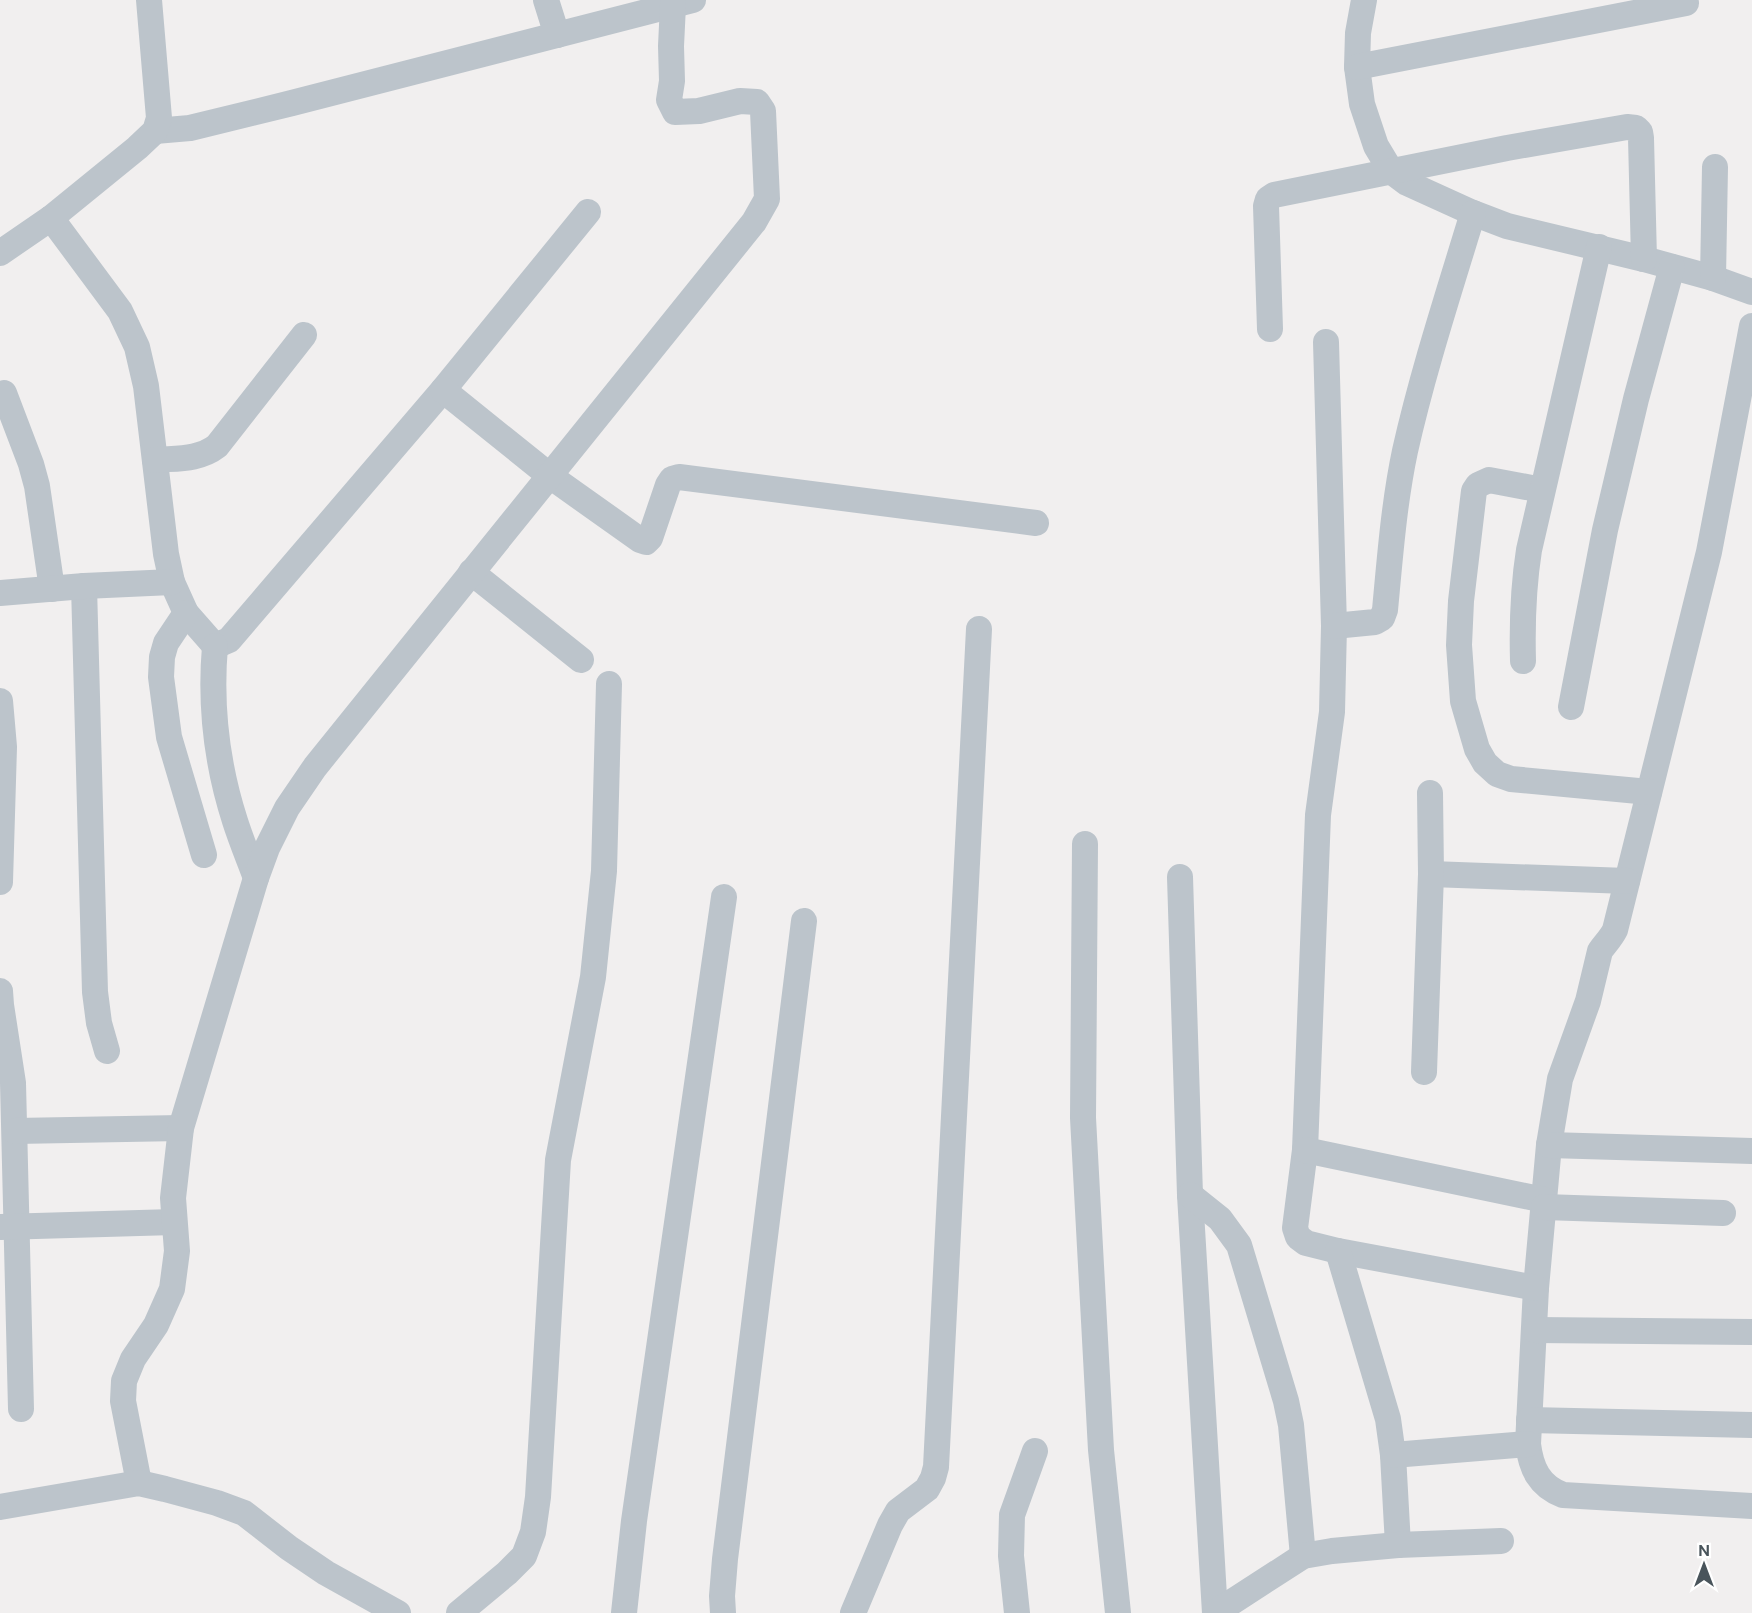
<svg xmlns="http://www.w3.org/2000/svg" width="1752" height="1613" viewBox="0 0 1752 1613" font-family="'DM Sans',sans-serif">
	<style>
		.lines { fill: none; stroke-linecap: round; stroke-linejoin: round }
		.minor { stroke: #bcc4cb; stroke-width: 26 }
	</style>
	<rect width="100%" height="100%" fill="#f1efef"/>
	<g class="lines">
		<g class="minor">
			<path d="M 546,0 L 557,35"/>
			<path d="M 1364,0 L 1358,33 L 1357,67 L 1362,104 L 1376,146 L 1391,171 L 1407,183 L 1473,213 L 1507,226 L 1644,259 L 1713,278 L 1752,292"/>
			<path d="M 1357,67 L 1686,3"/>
			<path d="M 155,131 L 190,128 L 292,103 L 693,0"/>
			<path d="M 51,218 L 120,311 L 137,347 L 146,386 L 166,554 L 172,582 L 186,613 L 215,646 L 229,640 L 443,390 L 588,212"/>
			<path d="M 0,253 L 51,218 L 137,148 L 155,131 L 159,118 L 149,0"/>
			<path d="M 1713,278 L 1715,167"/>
			<path d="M 1752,326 L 1709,552 L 1615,930 C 1611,938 1605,944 1600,951 L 1588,1001 L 1560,1079 L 1549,1145 L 1536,1288 L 1528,1444 C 1531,1468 1539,1486 1563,1495 L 1752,1506"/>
			<path d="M 1270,329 L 1266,206 L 1268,199 L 1274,195 L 1507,148 L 1627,127 L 1636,128 L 1640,132 L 1641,138 L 1644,259"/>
			<path d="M 1326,342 L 1334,626 L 1332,712 L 1318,815 L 1305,1150 L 1295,1228 L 1298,1237 L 1306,1243 L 1338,1251 L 1536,1288"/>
			<path d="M 443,390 L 550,476 L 640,540 L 646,542 L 650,538 L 668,485 L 672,479 L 679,477 L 1036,523"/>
			<path d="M 4,393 L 31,464 L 37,486 L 52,589"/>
			<path d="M 155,460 C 177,458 199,460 217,446 L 304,335"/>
			<path d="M 1542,490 L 1489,480 L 1478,485 L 1474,491 L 1461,601 L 1459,645 L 1463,701 L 1477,749 L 1485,763 L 1497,774 L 1511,779 L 1649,792"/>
			<path d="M 471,572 L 581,660"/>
			<path d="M 84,586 L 95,992 L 99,1023 L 107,1051"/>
			<path d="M 0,593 L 84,586 L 172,582"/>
			<path d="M 186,613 L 166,643 L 162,657 L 161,677 L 169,737 L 204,855"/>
			<path d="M 1334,626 L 1375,622 L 1382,618 L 1385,610 C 1390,557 1394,503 1405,451 C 1423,371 1449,292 1473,213"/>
			<path d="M 215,646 C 210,704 217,765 235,821 C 241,840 249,859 256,878"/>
			<path d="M 1523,661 C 1522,623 1523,588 1529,550 L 1599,247"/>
			<path d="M 0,701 L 4,747 L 0,882"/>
			<path d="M 1571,707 L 1605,530 L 1636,399 L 1672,267"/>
			<path d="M 1085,844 L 1083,1118 L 1101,1450 L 1118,1613"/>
			<path d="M 1431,874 L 1627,881"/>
			<path d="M 1180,877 L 1190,1195 L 1215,1613"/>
			<path d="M 0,991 L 1,1005 L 13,1083 L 21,1409"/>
			<path d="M 1424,1072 L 1431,874 L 1430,793"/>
			<path d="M 15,1131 L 181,1128"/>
			<path d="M 1549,1145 L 1752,1151"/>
			<path d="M 1305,1150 L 1544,1200"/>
			<path d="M 1190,1195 L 1220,1219 L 1239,1245 L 1286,1401 L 1291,1425 L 1303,1556"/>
			<path d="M 1544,1207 L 1723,1213"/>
			<path d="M 1,1227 L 174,1222"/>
			<path d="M 1338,1251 L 1388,1419 L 1393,1455 L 1398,1545"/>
			<path d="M 1535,1330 L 1752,1332"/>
			<path d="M 1529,1420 L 1752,1425"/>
			<path d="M 1393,1455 L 1528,1444"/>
			<path d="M 139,1483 L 123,1401 L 124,1381 L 133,1359 L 156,1325 L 172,1289 L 177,1251 L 173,1198 L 181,1128 L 256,878 L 267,848 L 287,808 L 315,767 L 754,222 L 767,199 L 763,111 L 757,102 L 740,101 L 699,111 L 675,112 L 669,100 L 672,81 L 671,46 L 673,5"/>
			<path d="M 0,1507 L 139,1483 L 165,1489 L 217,1503 L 244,1513 L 289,1548 L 326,1573 L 398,1613"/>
			<path d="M 459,1613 L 507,1573 L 524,1556 L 533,1532 L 538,1497 L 558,1160 L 593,977 L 604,871 L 609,684"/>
			<path d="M 624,1613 L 634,1521 L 724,897"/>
			<path d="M 723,1613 L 722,1596 L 725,1559 L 804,921"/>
			<path d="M 853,1613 L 890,1525 L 898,1511 L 927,1489 L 933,1478 L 936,1467 L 979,629"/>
			<path d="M 1017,1613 L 1011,1556 L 1012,1515 L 1035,1451"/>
			<path d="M 1215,1613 L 1303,1556 L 1332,1551 L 1398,1545 L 1501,1541"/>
		</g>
	</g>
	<g transform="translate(1704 1565)" stroke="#ffffff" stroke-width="4.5" paint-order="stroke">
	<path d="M0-4.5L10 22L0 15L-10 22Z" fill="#49545b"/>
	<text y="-9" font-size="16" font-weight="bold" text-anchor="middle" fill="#49545b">N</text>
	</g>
</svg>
